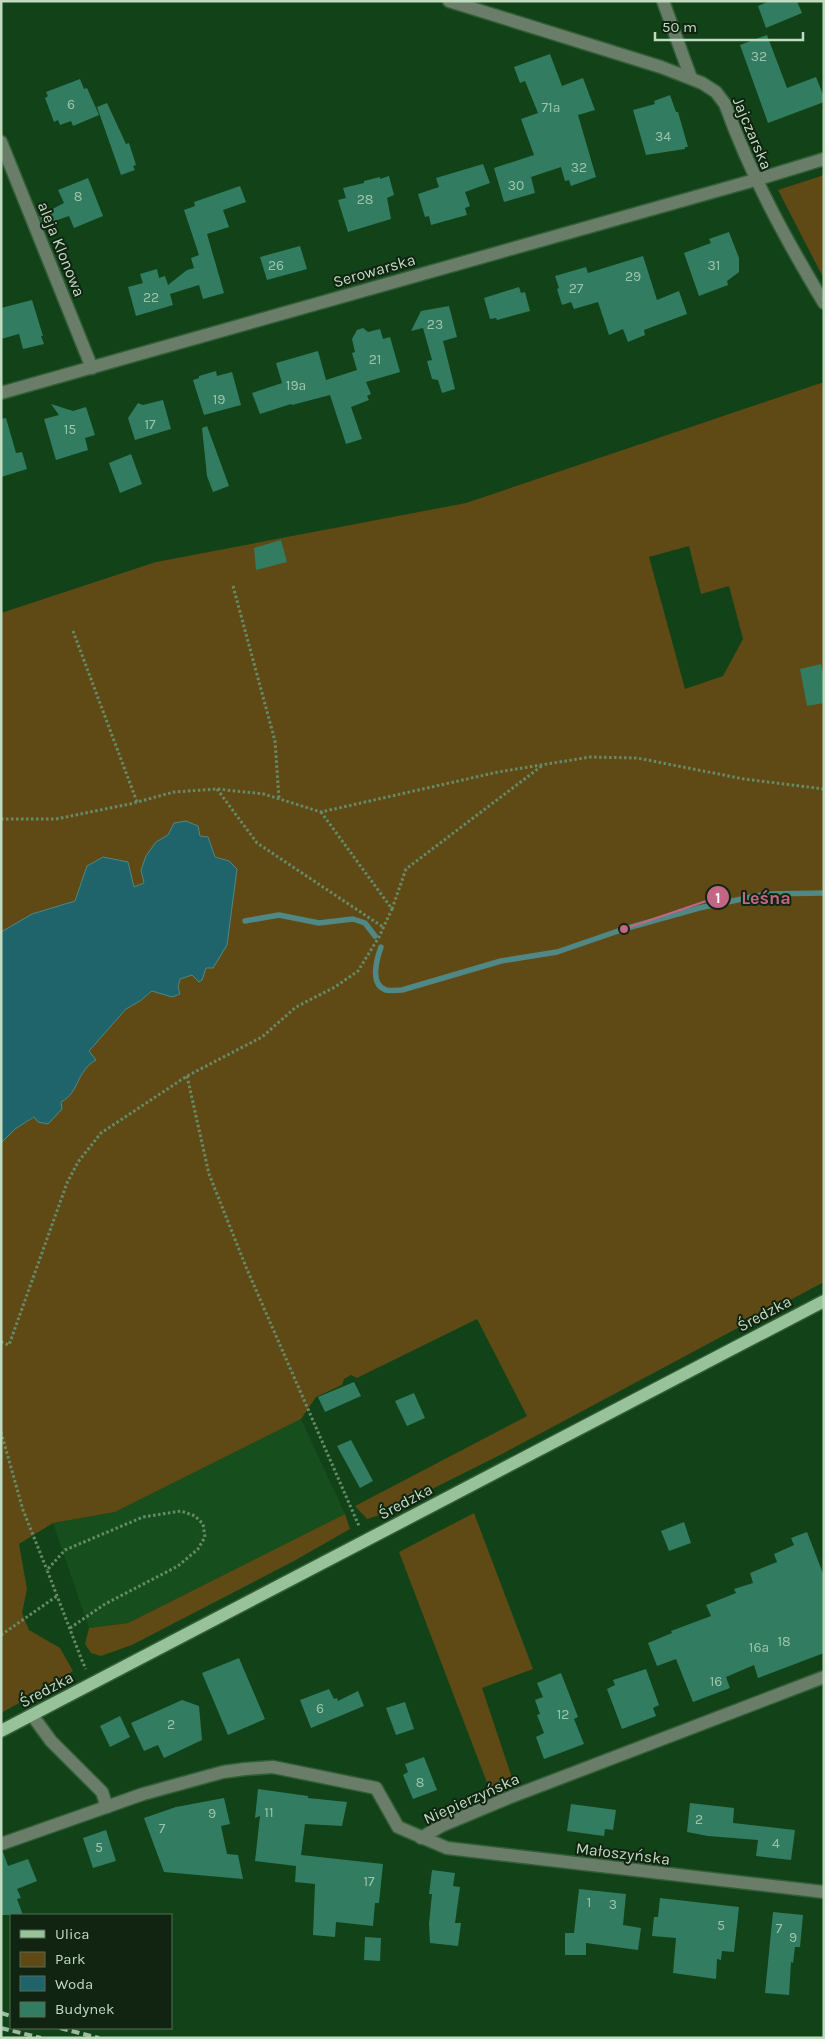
<svg xmlns="http://www.w3.org/2000/svg" width="825" height="2039" viewBox="0 0 825 2039" font-family="Karla,sans-serif">
	<style>
		.built { fill: #174e1d }
		.green { fill: #5f4915; fill-rule: evenodd }
		.water { fill: #1f646b; stroke: #508885 }
		.lines { fill: none; stroke-linecap: round; stroke-linejoin: round }
		.stream { stroke: #508885; stroke-width: 5.5 }
		.building { fill: #327d61 }
		.minor-casing { stroke: #325e36; stroke-width: 15 }
		.major-casing { stroke: #325e36; stroke-width: 15 }
		.path { stroke: #668b69; stroke-width: 3; stroke-dasharray: 2.5 2.5; stroke-linecap: butt }
		.minor { stroke: #697d69; stroke-width: 12 }
		.major { stroke: #98c299; stroke-width: 12 }
		.rail { stroke: #9cba9d; stroke-width: 4; stroke-dasharray: 8 4; stroke-linecap: butt }
		.labels { text-anchor: middle; stroke-width: 4; stroke-linejoin: round; paint-order: stroke }
		.number-label { font-size: 14px; fill: #9dc4a9 }
		.street-label { font-size: 16px; fill: #c1dbc1; stroke: #102411 }
		.leader { fill: none; stroke: #c26684; stroke-width: 2 }
		.callout-dot { fill: #c26684; stroke: #102411; stroke-width: 2 }
		.mark-label { font-size: 15px; text-anchor: middle; font-weight: bold; fill: #fff }
		.callout-label { font-size: 18px; text-anchor: middle; font-weight: bold; fill: #c26684; stroke: #102411; stroke-width: 4; stroke-linejoin: round; paint-order: stroke }
	</style>
	<rect width="100%" height="100%" fill="#124218"/>
	<path class="built" d="M 301,1419 L 345,1514 L 128,1623 L 89,1628 L 53,1523 L 115,1512 Z"/>
	<g class="green">
		<path d="M 824,175 L 824,279 L 778,190 Z"/>
		<path d="M 824,382 L 824,1282 L 502,1454 L 382,1514 L 367,1519 L 355,1506 L 527,1416 L 477,1319 L 357,1378 L 351,1375 L 344,1379 L 342,1385 L 316,1397 L 301,1419 L 115,1512 L 53,1523 L 19,1544 L 27,1589 L 22,1613 L 29,1630 L 60,1648 L 73,1671 L 48,1687 L 1,1713 L 1,1143 L 15,1129 L 60,1102 L 87,1065 L 95,1060 L 88,1051 L 126,1009 L 140,1001 L 153,991 L 172,997 L 180,994 L 178,987 L 180,979 L 192,975 L 202,980 L 206,968 L 227,945 L 237,869 L 229,861 L 215,857 L 208,837 C 162,834 164,828 141,870 L 144,883 L 134,888 L 128,862 L 103,857 L 87,866 L 75,901 L 32,914 L 1,932 L 1,613 L 156,562 L 466,503 ZM 689,546 L 701,594 L 729,586 L 743,639 L 723,676 L 685,689 L 649,557 Z"/>
		<path d="M 474,1513 L 533,1669 L 482,1688 L 514,1784 L 491,1793 L 399,1552 Z"/>
		<path d="M 345,1514 L 350,1529 L 294,1561 L 132,1645 L 101,1656 L 91,1653 L 85,1644 L 89,1628 L 128,1623 Z"/>
	</g>
	<path class="water" d="M 186,821 L 198,826 L 200,836 L 208,837 L 215,857 L 229,861 L 237,869 L 227,945 L 213,968 L 206,968 L 202,980 L 199,982 L 192,975 L 180,979 L 178,987 L 180,994 L 172,997 L 152,991 L 140,1001 L 126,1009 L 89,1051 L 96,1060 C 76,1071 80,1092 61,1102 L 62,1109 L 48,1124 L 38,1122 L 34,1117 L 15,1129 L 1,1143 L 1,932 L 32,914 L 75,901 L 87,866 L 103,857 L 128,862 L 134,887 L 144,883 L 141,870 L 146,856 L 156,842 L 168,835 L 174,823 Z"/>
	<g class="lines">
		<g class="stream">
			<path d="M 245,921 L 279,915 L 319,923 L 353,919 L 365,923 L 375,936"/>
			<path d="M 381,947 C 377,958 369,985 386,990 C 390,991 397,990 402,990 L 501,961 L 557,952 L 624,929 L 699,908 L 766,894 L 824,893"/>
		</g>
	</g>
	<g class="building">
		<path d="M 770,1 L 797,1 L 802,13 L 766,28 L 758,6 Z"/>
		<path d="M 767,35 L 787,88 L 816,77 L 824,97 L 824,102 L 768,123 L 740,45 Z"/>
		<path d="M 550,54 L 562,86 L 583,78 L 595,110 L 578,115 L 596,177 L 571,186 L 569,180 L 565,181 L 561,167 L 531,177 L 535,193 L 504,202 L 494,168 L 534,155 L 521,119 L 538,113 L 525,81 L 520,83 L 514,67 Z"/>
		<path d="M 80,79 L 84,89 L 87,88 L 99,115 L 73,126 L 71,121 L 60,125 L 58,120 L 54,122 L 45,98 L 48,96 L 46,92 Z"/>
		<path d="M 670,95 L 676,112 L 678,112 L 688,147 L 685,147 L 685,149 L 646,155 L 633,110 L 655,104 L 654,101 Z"/>
		<path d="M 107,103 L 126,144 L 129,143 L 136,165 L 133,166 L 135,170 L 121,175 L 97,107 Z"/>
		<path d="M 483,164 L 490,183 L 465,192 L 470,206 L 465,208 L 467,215 L 431,225 L 429,216 L 425,217 L 418,194 L 439,187 L 436,178 Z"/>
		<path d="M 389,176 L 394,195 L 387,198 L 391,219 L 348,232 L 338,200 L 346,198 L 343,188 L 364,183 L 364,181 L 380,177 L 380,179 Z"/>
		<path d="M 88,178 L 103,216 L 74,228 L 69,216 L 43,225 L 39,216 L 64,203 L 58,190 Z"/>
		<path d="M 240,186 L 246,202 L 223,210 L 229,227 L 207,234 L 224,293 L 203,299 L 199,285 L 170,294 L 173,305 L 136,316 L 128,287 L 143,283 L 140,274 L 157,269 L 159,278 L 165,276 L 168,285 L 187,270 L 194,268 L 191,258 L 199,255 L 184,210 L 195,206 L 194,202 Z"/>
		<path d="M 729,232 L 739,258 L 739,272 L 727,281 L 728,285 L 699,296 L 684,253 L 711,243 L 709,239 Z"/>
		<path d="M 300,246 L 307,269 L 267,280 L 260,257 Z"/>
		<path d="M 643,256 L 657,300 L 679,291 L 687,314 L 644,330 L 645,335 L 628,342 L 623,329 L 609,335 L 598,302 L 574,309 L 571,302 L 562,305 L 557,289 L 559,288 L 555,276 L 586,267 L 588,273 Z"/>
		<path d="M 519,287 L 521,293 L 525,292 L 530,311 L 497,320 L 496,318 L 490,319 L 484,298 Z"/>
		<path d="M 32,300 L 43,336 L 41,336 L 44,344 L 23,349 L 19,334 L 1,339 L 1,308 Z"/>
		<path d="M 449,306 L 457,337 L 443,341 L 455,389 L 442,393 L 438,380 L 432,379 L 427,361 L 432,360 L 423,328 L 411,331 L 421,311 Z"/>
		<path d="M 363,328 L 368,332 L 380,329 L 383,339 L 390,337 L 400,372 L 366,382 L 371,394 L 367,396 L 369,400 L 351,407 L 362,439 L 346,444 L 330,395 L 292,405 L 291,404 L 260,414 L 252,393 L 282,383 L 276,363 L 318,351 L 326,380 L 357,370 L 352,353 L 355,352 L 352,339 L 357,330 Z"/>
		<path d="M 216,371 L 217,376 L 232,372 L 241,405 L 204,415 L 193,380 L 199,378 L 199,376 Z"/>
		<path d="M 163,400 L 171,429 L 135,440 L 128,418 L 138,403 L 143,405 Z"/>
		<path d="M 51,404 L 73,411 L 86,407 L 95,435 L 85,438 L 88,450 L 56,460 L 44,419 L 59,415 Z"/>
		<path d="M 6,418 L 16,453 L 22,452 L 27,469 L 1,477 L 1,419 Z"/>
		<path d="M 207,426 L 229,486 L 213,492 L 207,476 L 202,428 Z"/>
		<path d="M 131,454 L 142,484 L 120,493 L 109,463 Z"/>
		<path d="M 281,540 L 287,562 L 256,570 L 254,548 Z"/>
		<path d="M 821,664 L 824,679 L 824,703 L 807,706 L 800,669 Z"/>
		<path d="M 354,1382 L 361,1396 L 325,1412 L 318,1397 Z"/>
		<path d="M 414,1393 L 425,1418 L 407,1426 L 395,1401 Z"/>
		<path d="M 351,1440 L 373,1481 L 360,1488 L 337,1446 Z"/>
		<path d="M 684,1522 L 691,1543 L 669,1551 L 661,1531 Z"/>
		<path d="M 807,1532 L 824,1576 L 824,1653 L 758,1678 L 754,1665 L 726,1677 L 730,1688 L 693,1702 L 676,1659 L 657,1666 L 648,1643 L 672,1633 L 671,1631 L 711,1616 L 706,1605 L 736,1593 L 734,1589 L 753,1583 L 750,1573 L 777,1562 L 774,1554 L 794,1545 L 791,1538 Z"/>
		<path d="M 239,1658 L 265,1719 L 228,1735 L 202,1673 Z"/>
		<path d="M 646,1669 L 659,1705 L 653,1708 L 656,1716 L 622,1729 L 607,1689 L 615,1685 L 613,1680 Z"/>
		<path d="M 561,1673 L 578,1717 L 574,1719 L 584,1744 L 544,1759 L 536,1737 L 544,1733 L 537,1715 L 540,1714 L 535,1700 L 543,1697 L 537,1683 Z"/>
		<path d="M 329,1689 L 334,1699 L 337,1698 L 338,1701 L 358,1691 L 364,1706 L 311,1728 L 300,1700 Z"/>
		<path d="M 182,1700 L 199,1706 L 202,1740 L 164,1758 L 158,1745 L 144,1751 L 131,1723 Z"/>
		<path d="M 405,1702 L 414,1729 L 396,1735 L 386,1708 Z"/>
		<path d="M 120,1716 L 130,1737 L 110,1747 L 100,1726 Z"/>
		<path d="M 424,1757 L 437,1790 L 413,1799 L 403,1775 L 408,1772 L 405,1764 Z"/>
		<path d="M 258,1789 L 308,1796 L 308,1798 L 347,1802 L 342,1826 L 305,1824 L 301,1855 L 383,1864 L 379,1903 L 375,1903 L 373,1926 L 336,1922 L 335,1937 L 313,1935 L 315,1884 L 295,1882 L 296,1866 L 255,1861 L 260,1816 L 255,1818 Z"/>
		<path d="M 224,1798 L 230,1824 L 221,1826 L 227,1854 L 238,1855 L 243,1879 L 164,1872 L 144,1818 L 176,1807 Z"/>
		<path d="M 690,1803 L 734,1808 L 733,1823 L 795,1830 L 791,1860 L 756,1856 L 758,1840 L 708,1836 L 687,1832 Z"/>
		<path d="M 571,1804 L 616,1810 L 613,1830 L 605,1829 L 604,1836 L 567,1831 Z"/>
		<path d="M 106,1830 L 116,1861 L 93,1868 L 83,1838 Z"/>
		<path d="M 1,1852 L 3,1852 L 8,1866 L 28,1859 L 37,1881 L 17,1889 L 21,1898 L 17,1899 L 23,1915 L 1,1915 Z"/>
		<path d="M 432,1870 L 455,1873 L 453,1886 L 460,1887 L 455,1923 L 461,1923 L 458,1946 L 430,1943 L 429,1924 L 432,1894 L 429,1894 Z"/>
		<path d="M 579,1889 L 626,1894 L 623,1925 L 641,1928 L 638,1950 L 586,1943 L 586,1955 L 565,1955 L 565,1933 L 574,1933 Z"/>
		<path d="M 660,1898 L 739,1907 L 734,1952 L 722,1951 L 721,1960 L 717,1959 L 716,1979 L 673,1973 L 676,1938 L 652,1936 L 654,1917 L 658,1917 Z"/>
		<path d="M 773,1912 L 803,1915 L 800,1947 L 795,1947 L 793,1963 L 791,1962 L 789,1995 L 765,1993 Z"/>
		<path d="M 365,1937 L 381,1938 L 380,1961 L 364,1960 Z"/>
	</g>
	<g class="lines">
		<defs>
			<g id="minor">
				<path d="M 449,1 L 661,67 L 702,83 L 716,92 L 725,104 C 751,176 785,238 824,303"/>
				<path d="M 663,1 L 691,78"/>
				<path d="M 1,142 L 92,368"/>
				<path d="M 1,393 L 755,180 L 824,159"/>
				<path d="M 32,1715 L 51,1741 L 102,1792 L 107,1807"/>
				<path d="M 421,1838 L 441,1826 L 508,1798 L 824,1677"/>
				<path d="M 1,1844 L 143,1794 L 223,1772 L 245,1769 L 273,1767 L 376,1788 L 398,1827 L 447,1848 L 824,1892"/>
			</g>
			<path id="major" d="M 1,1731 L 824,1301"/>
		</defs>
		<use href="#minor" class="minor-casing"/>
		<use href="#major" class="major-casing"/>
		<g class="path">
			<path d="M 233,586 L 275,741 L 279,799"/>
			<path d="M 73,631 L 137,802"/>
			<path d="M 217,789 L 257,843 L 383,927"/>
			<path d="M 1,819 L 56,819 L 130,804 L 174,792 L 217,789 L 264,794 L 321,812 L 498,772 L 590,757 L 637,758 L 744,779 L 824,789"/>
			<path d="M 392,909 L 406,869 L 543,765"/>
			<path d="M 187,1076 L 209,1174 L 246,1267 L 359,1526"/>
			<path d="M 1,1342 L 9,1345 L 67,1183 L 78,1162 L 101,1133 L 187,1076 L 262,1037 L 296,1007 L 335,987 L 358,971 L 379,937 L 392,909 L 321,812"/>
			<path d="M 1,1432 L 23,1510 L 47,1570"/>
			<path d="M 70,1628 L 105,1604 L 178,1566 L 198,1549 L 205,1537 L 203,1524 L 195,1516 L 181,1511 L 143,1517 L 65,1550 L 47,1570 L 83,1663 L 86,1669"/>
			<path d="M 1,1635 L 57,1596"/>
		</g>
		<use href="#minor" class="minor"/>
		<use href="#major" class="major"/>
		<g class="rail">
			<path d="M 1,2013 L 11,2016"/>
			<path d="M 1,2028 L 41,2038"/>
			<path d="M 60,2028 L 99,2038"/>
		</g>
	</g>
	<g class="labels">
		<g class="number-label">
			<text x="759" y="61">32</text>
			<text x="71" y="109">6</text>
			<text x="551" y="112">71a</text>
			<text x="663" y="141">34</text>
			<text x="579" y="172">32</text>
			<text x="516" y="190">30</text>
			<text x="78" y="201">8</text>
			<text x="365" y="204">28</text>
			<text x="276" y="270">26</text>
			<text x="714" y="270">31</text>
			<text x="633" y="281">29</text>
			<text x="576" y="293">27</text>
			<text x="151" y="302">22</text>
			<text x="435" y="329">23</text>
			<text x="375" y="364">21</text>
			<text x="296" y="390">19a</text>
			<text x="219" y="404">19</text>
			<text x="150" y="429">17</text>
			<text x="70" y="434">15</text>
			<text x="784" y="1646">18</text>
			<text x="759" y="1652">16a</text>
			<text x="716" y="1686">16</text>
			<text x="320" y="1713">6</text>
			<text x="563" y="1719">12</text>
			<text x="171" y="1729">2</text>
			<text x="420" y="1787">8</text>
			<text x="269" y="1817">11</text>
			<text x="212" y="1818">9</text>
			<text x="699" y="1824">2</text>
			<text x="162" y="1833">7</text>
			<text x="776" y="1848">4</text>
			<text x="99" y="1852">5</text>
			<text x="369" y="1886">17</text>
			<text x="589" y="1907">1</text>
			<text x="613" y="1909">3</text>
			<text x="721" y="1930">5</text>
			<text x="779" y="1933">7</text>
			<text x="793" y="1942">9</text>
		</g>
		<g class="street-label">
			<text transform="translate(753 133) rotate(67)" y="6">Jajczarska</text>
			<text transform="translate(62 249) rotate(68)" y="6">aleja Klonowa</text>
			<text transform="translate(374 270) rotate(-16)" y="6">Serowarska</text>
			<text transform="translate(764 1313) rotate(-28)" y="6">Średzka</text>
			<text transform="translate(405 1501) rotate(-28)" y="6">Średzka</text>
			<text transform="translate(46 1689) rotate(-28)" y="6">Średzka</text>
			<text transform="translate(471 1798) rotate(-24)" y="6">Niepierzyńska</text>
			<text transform="translate(623 1853) rotate(7)" y="6">Małoszyńska</text>
		</g>
	</g>
	<path class="leader" d="M624 929L718 897"/>
	<g class="callout-dot">
		<circle cx="624" cy="929" r="5"/>
		<circle cx="718" cy="897" r="12"/>
	</g>
	<g class="mark-label">
		<text x="718" y="903">1</text>
	</g>
	<g class="callout-label">
		<text x="766" y="904">Leśna</text>
	</g>
	<rect width="825" height="2039" fill="none" stroke="#c1dbc1" stroke-width="5"/>
	<rect x="10" y="1914" width="162" height="115" fill="#102411" stroke="#576d57"/>
	<rect x="20" y="1930" width="25" height="8" fill="#98c299" stroke="#576d57"/>
	<text x="55" y="1939" font-size="15" fill="#c1dbc1">Ulica</text>
	<rect x="20" y="1952" width="25" height="15" fill="#5f4915" stroke="#576d57"/>
	<text x="55" y="1964" font-size="15" fill="#c1dbc1">Park</text>
	<rect x="20" y="1976" width="25" height="15" fill="#1f646b" stroke="#576d57"/>
	<text x="55" y="1989" font-size="15" fill="#c1dbc1">Woda</text>
	<rect x="20" y="2002" width="25" height="15" fill="#327d61" stroke="#576d57"/>
	<text x="55" y="2014" font-size="15" fill="#c1dbc1">Budynek</text>
	<path d="M655 32v8h148v-8" fill="none" stroke="#c1dbc1" stroke-width="2.5"/>
	<text x="662" y="32" font-size="15" fill="#c1dbc1" stroke="#102411" stroke-width="4" paint-order="stroke">50 m</text>
</svg>
